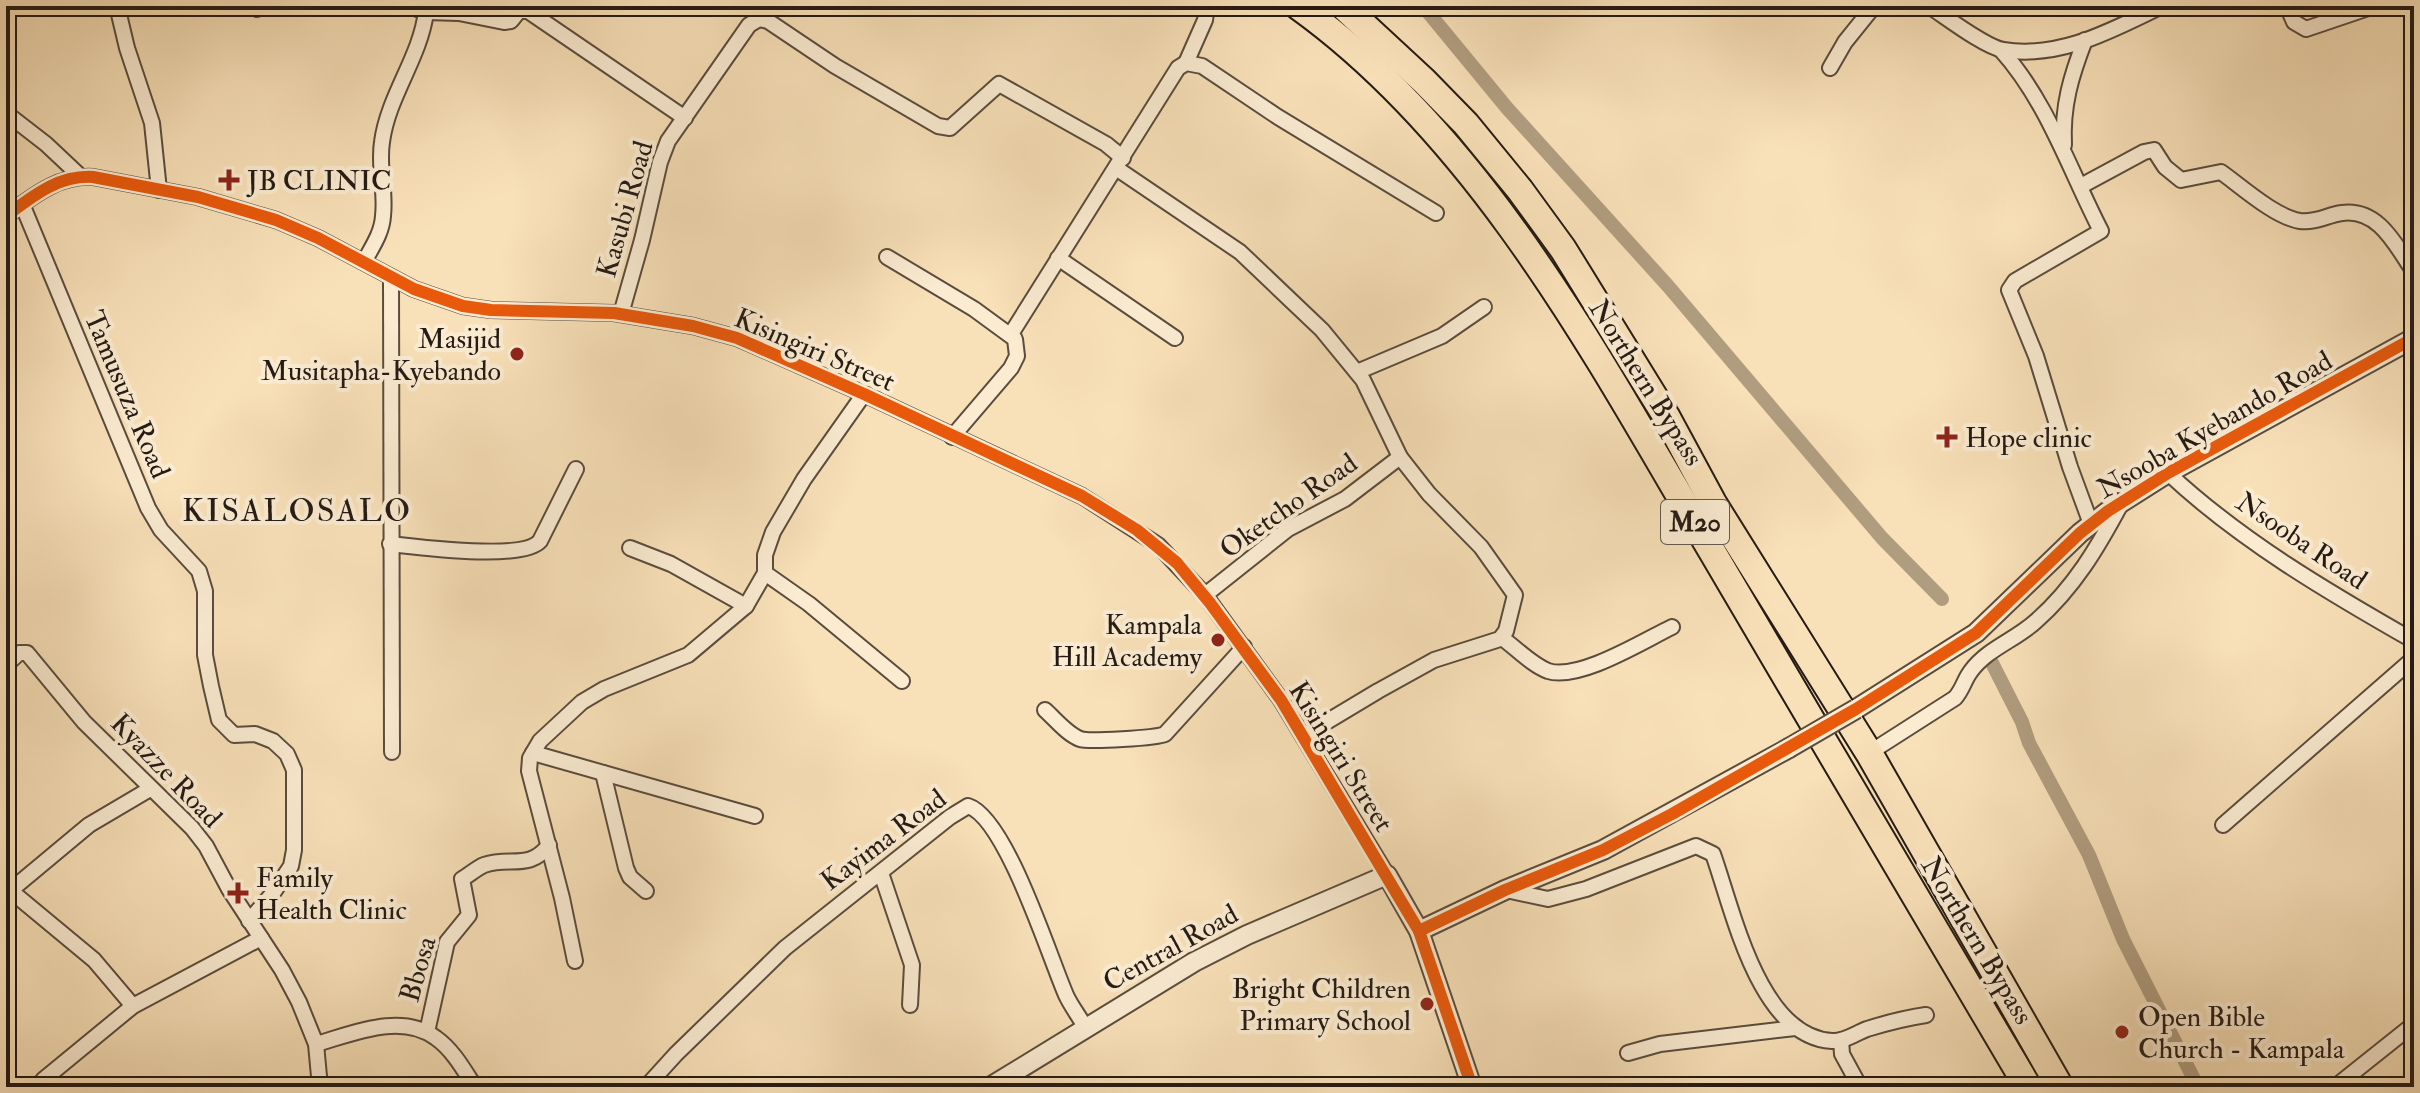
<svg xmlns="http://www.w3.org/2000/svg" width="2420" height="1093" viewBox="0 0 2420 1093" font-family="'IM FELL Double Pica',serif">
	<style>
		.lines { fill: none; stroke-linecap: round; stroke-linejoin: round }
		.canal { stroke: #b09d80; stroke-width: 14 }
		.minor-casing { stroke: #5a4c3d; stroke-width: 18 }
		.tertiary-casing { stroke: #5a4c3d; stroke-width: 22 }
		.motorway-casing { stroke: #251b14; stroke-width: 30 }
		.minor { stroke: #faebd1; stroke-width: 14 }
		.tertiary { stroke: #faebd1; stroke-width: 18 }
		.motorway { stroke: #f8e0b8; stroke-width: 26 }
		.tertiary-bridge-casing { stroke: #5a4c3d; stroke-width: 22; stroke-linecap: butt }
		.tertiary-bridge { stroke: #faebd1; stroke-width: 18 }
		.cycleway-casing { stroke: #faebd1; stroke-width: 17 }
		.cycleway { stroke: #e8590c; stroke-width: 12 }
		.poi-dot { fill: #8f2418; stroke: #faebd1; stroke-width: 3 }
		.labels { text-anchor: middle; stroke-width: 8; stroke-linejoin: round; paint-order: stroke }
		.shield { fill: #faebd1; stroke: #65594d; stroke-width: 2 }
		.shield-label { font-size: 26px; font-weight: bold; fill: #251b14 }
		.poi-label { font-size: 28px; fill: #251b14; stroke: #faebd1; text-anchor: start }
		.street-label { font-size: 28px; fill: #251b14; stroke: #faebd1 }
		.quarter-label { font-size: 32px; letter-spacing: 2px; fill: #251b14; stroke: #faebd1 }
	</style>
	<rect width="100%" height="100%" fill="#f8e0b8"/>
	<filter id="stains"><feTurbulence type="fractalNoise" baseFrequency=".0025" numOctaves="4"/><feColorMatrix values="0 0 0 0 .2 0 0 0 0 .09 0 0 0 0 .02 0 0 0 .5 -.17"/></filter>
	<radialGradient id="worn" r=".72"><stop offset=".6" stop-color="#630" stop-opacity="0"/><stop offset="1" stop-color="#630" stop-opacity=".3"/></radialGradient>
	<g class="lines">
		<g class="canal">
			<path d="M 1423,6 L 1507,108 L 1668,286 L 1882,538 L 1942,599"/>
			<path d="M 1990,659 L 2022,722 L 2029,743 L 2089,855 L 2123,939 L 2198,1087"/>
		</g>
		<defs>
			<g id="minor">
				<path d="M 117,6 L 127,48 L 152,123 L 159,190"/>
				<path d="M 256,6 L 257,9"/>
				<path d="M 409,6 L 426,12 L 459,13 L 504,22 L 511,21 L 519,11 L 528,11 L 685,118"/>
				<path d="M 1929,6 C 1946,17 1985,47 2003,50 C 2061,59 2112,30 2162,6"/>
				<path d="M 2287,6 L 2294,22 L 2306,29 L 2374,6"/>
				<path d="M 759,19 L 768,21 L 835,66 L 938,126 L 950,128 L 999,84 L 1106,144 L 1123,158"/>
				<path d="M 2001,50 C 2047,101 2070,171 2101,231 L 2015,281 L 2009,290 L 2036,356 L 2070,467 L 2091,524"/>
				<path d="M 1186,63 L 1205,20 L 1207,6"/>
				<path d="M 1830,68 L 1845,42 L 1874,6"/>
				<path d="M 6,113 L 46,144 L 80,176"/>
				<path d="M 2064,145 C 2062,106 2071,76 2085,40"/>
				<path d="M 1116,168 L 1240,252 L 1322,330 L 1363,380 L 1400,457 L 1429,494 L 1481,547 L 1515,595 L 1506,631 L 1500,639 L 1434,660 L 1378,691 L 1303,736"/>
				<path d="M 2081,186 L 2144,152 L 2154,150 L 2165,167 L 2181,180 L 2221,172 C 2242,187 2275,217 2300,221 C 2316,223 2327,215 2342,213 C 2379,208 2396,246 2414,272"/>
				<path d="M 22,204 L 148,508 L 161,530 L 199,571 L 205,591 L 205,655 L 211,686 L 219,720 L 234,735 L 255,734 L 273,741 L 287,754 L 294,770 L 294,850 L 291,866 L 273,893 L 249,921"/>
				<path d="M 6,216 C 33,196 58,175 93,177 L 198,197 L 276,220 L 318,238 L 414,289 L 463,306 L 491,310 L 614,313 L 693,326 L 737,338 L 864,394 L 1082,496 L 1158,545 L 1205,595 L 1281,700 L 1387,875"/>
				<path d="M 887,257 L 974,309 L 1015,339 L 1017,356 L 1011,368 L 952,437"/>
				<path d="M 1058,258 L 1175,338"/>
				<path d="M 364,262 C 372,247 382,233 383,216 C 386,191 378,167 382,142 C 388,96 420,58 426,12"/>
				<path d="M 391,277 L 392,752"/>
				<path d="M 621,314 L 642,240 L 660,162 L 668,141 L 749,25 L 759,19 L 767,6"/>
				<path d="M 1011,334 L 1178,68 L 1186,63 L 1202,66 L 1278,117 L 1436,213"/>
				<path d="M 1357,372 L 1442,336 L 1484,307"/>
				<path d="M 2168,473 C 2241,541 2328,592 2414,641"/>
				<path d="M 390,544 C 418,547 523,561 540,541 L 576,469"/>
				<path d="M 630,548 L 671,564 L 746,606"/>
				<path d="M 765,573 L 809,604 L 902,681"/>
				<path d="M 1205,595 L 1288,529 L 1345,499 L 1400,457"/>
				<path d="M 1502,638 C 1516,648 1532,665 1548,671 C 1579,681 1643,641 1672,627"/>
				<path d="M 6,665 L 19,653 L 27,653 L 84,722 L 192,828 L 206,846 L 229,889 L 282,970 L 299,1002 L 316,1044 L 320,1087"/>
				<path d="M 1045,710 C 1055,719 1067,734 1080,739 C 1088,742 1157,738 1165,734 L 1244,647"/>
				<path d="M 533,753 L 755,816"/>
				<path d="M 1869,753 L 1955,698 C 1963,689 1964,680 1971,671 C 1987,649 2015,640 2035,622 C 2074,588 2098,547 2122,502"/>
				<path d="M 603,773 L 626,868 L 630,877 L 646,891"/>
				<path d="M 2223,825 L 2414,658"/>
				<path d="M 881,873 L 912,965 L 910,1005"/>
				<path d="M 6,887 L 94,960 L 133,1006"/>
				<path d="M 11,890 L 89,825 L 150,789"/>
				<path d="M 1506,890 L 1548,899 L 1586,889 L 1696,846 L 1713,854 C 1733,910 1759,1037 1832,1041 C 1844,1042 1856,1033 1867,1029 C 1886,1023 1906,1018 1926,1015"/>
				<path d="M 575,961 L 562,898 L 529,771 L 530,758 L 540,741 L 582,702 L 604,689 L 688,655 L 746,606 L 765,573 L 765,555 L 773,532 L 804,479 L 864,394"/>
				<path d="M 427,1032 L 447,942 L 469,915 L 462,879 C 469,875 477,868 484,865 C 511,856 529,871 549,845"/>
				<path d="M 1841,1040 L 1842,1054 L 1860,1087"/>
				<path d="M 316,1044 C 352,1034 401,1012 436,1038 C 453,1050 464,1070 475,1087"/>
				<path d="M 1628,1053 L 1660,1044 L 1795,1028"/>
				<path d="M 43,1080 L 133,1006 L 261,938"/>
				<path d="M 646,1087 L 676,1054 L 785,948 L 950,817 L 968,806 C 1006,818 1049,956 1066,995 C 1071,1006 1079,1016 1085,1027"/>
				<path d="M 2335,1087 L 2414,1024"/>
			</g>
			<g id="tertiary">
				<path d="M 1856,709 L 1976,633 L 2080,533 L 2108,511 L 2168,473 L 2414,338"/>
				<path d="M 1419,931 L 1505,890 L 1603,850 L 1789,748"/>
				<path d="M 990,1087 L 1194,962 L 1247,935 L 1387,875 L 1419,931 L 1472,1087"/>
			</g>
			<g id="motorway">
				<path d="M 1298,6 C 1483,139 1600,361 1713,553 C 1818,731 1922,909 2028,1087"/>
				<path d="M 1343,6 L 1424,81 L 1466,124 L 1520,190 L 1563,249 L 1666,416 L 1713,503 L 1869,753 L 2060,1087"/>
			</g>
		</defs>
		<use href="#minor" class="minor-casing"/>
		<use href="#tertiary" class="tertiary-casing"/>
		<use href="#motorway" class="motorway-casing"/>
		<use href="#minor" class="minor"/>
		<use href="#tertiary" class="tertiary"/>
		<use href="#motorway" class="motorway"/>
		<defs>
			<path id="tertiary-bridge" d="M 1789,748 L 1856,709"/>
		</defs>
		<use href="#tertiary-bridge" class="tertiary-bridge-casing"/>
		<use href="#tertiary-bridge" class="tertiary-bridge"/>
		<defs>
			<g id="cycleway">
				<path d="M 6,216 C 33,196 58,175 93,177 L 198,197 L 276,220 L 318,238 L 414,289 L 463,306 L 491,310 L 614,313 L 693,326 L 737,338 L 864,394 L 1082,496 L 1137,530 L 1177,563 L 1210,603 L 1281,700 L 1419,931 L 1472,1087"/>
				<path d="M 1419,931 L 1505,890 L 1603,850 L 1672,814 L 1856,709 L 1976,633 L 2080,533 L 2108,511 L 2168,473 L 2414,338"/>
			</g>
		</defs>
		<use href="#cycleway" class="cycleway-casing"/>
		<use href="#cycleway" class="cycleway"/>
	</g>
	<g class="poi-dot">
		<path d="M225 168h8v8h8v8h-8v8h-8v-8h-8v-8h8z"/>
		<circle cx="517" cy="354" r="8"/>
		<path d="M1943 425h8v8h8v8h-8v8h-8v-8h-8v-8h8z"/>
		<circle cx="1218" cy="640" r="8"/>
		<path d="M234 881h8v8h8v8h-8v8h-8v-8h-8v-8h8z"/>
		<circle cx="1427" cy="1004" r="8"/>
		<circle cx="2122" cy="1032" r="8"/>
	</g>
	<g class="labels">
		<rect class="shield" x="1661" y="500" width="68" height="44" rx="6"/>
		<g class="shield-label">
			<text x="1695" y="531">M20</text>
		</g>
		<g class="poi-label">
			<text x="247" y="190">JB CLINIC</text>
			<text x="501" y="348" text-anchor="end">Masijid<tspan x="501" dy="32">Musitapha-Kyebando</tspan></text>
			<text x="1965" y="447">Hope clinic</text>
			<text x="1202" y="634" text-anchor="end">Kampala<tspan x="1202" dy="32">Hill Academy</tspan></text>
			<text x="256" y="887">Family<tspan x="256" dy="32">Health Clinic</tspan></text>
			<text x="1411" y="998" text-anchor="end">Bright Children<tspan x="1411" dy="32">Primary School</tspan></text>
			<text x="2138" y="1026">Open Bible<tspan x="2138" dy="32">Church - Kampala</tspan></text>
		</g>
		<g class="street-label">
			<text transform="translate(624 209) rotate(-74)" y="10">Kasubi Road</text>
			<text transform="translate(815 349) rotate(23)" y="10">Kisingiri Street</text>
			<text transform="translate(1647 382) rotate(58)" y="10">Northern Bypass</text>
			<text transform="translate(128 394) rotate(67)" y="10">Tamusuza Road</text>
			<text transform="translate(2214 424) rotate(-30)" y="10">Nsooba Kyebando Road</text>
			<text transform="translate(1288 505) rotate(-35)" y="10">Oketcho Road</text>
			<text transform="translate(2302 540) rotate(34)" y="10">Nsooba Road</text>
			<text transform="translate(1342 756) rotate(58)" y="10">Kisingiri Street</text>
			<text transform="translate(167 770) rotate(46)" y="10">Kyazze Road</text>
			<text transform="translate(883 839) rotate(-37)" y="10">Kayima Road</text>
			<text transform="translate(1978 940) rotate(59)" y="10">Northern Bypass</text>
			<text transform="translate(1170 947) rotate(-29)" y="10">Central Road</text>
			<text transform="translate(417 969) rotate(-74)" y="10">Bbosa</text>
		</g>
		<g class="quarter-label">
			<text x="297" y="521">KISALOSALO</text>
		</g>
	</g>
	<rect width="2420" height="1093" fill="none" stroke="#f8e0b8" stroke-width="32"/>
	<rect x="8" y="8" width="2404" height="1077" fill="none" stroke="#251b14" stroke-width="4"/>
	<rect x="16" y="16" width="2388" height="1061" fill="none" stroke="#251b14" stroke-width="2"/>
	<rect width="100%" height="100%" filter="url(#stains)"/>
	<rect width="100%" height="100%" fill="url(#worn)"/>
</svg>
